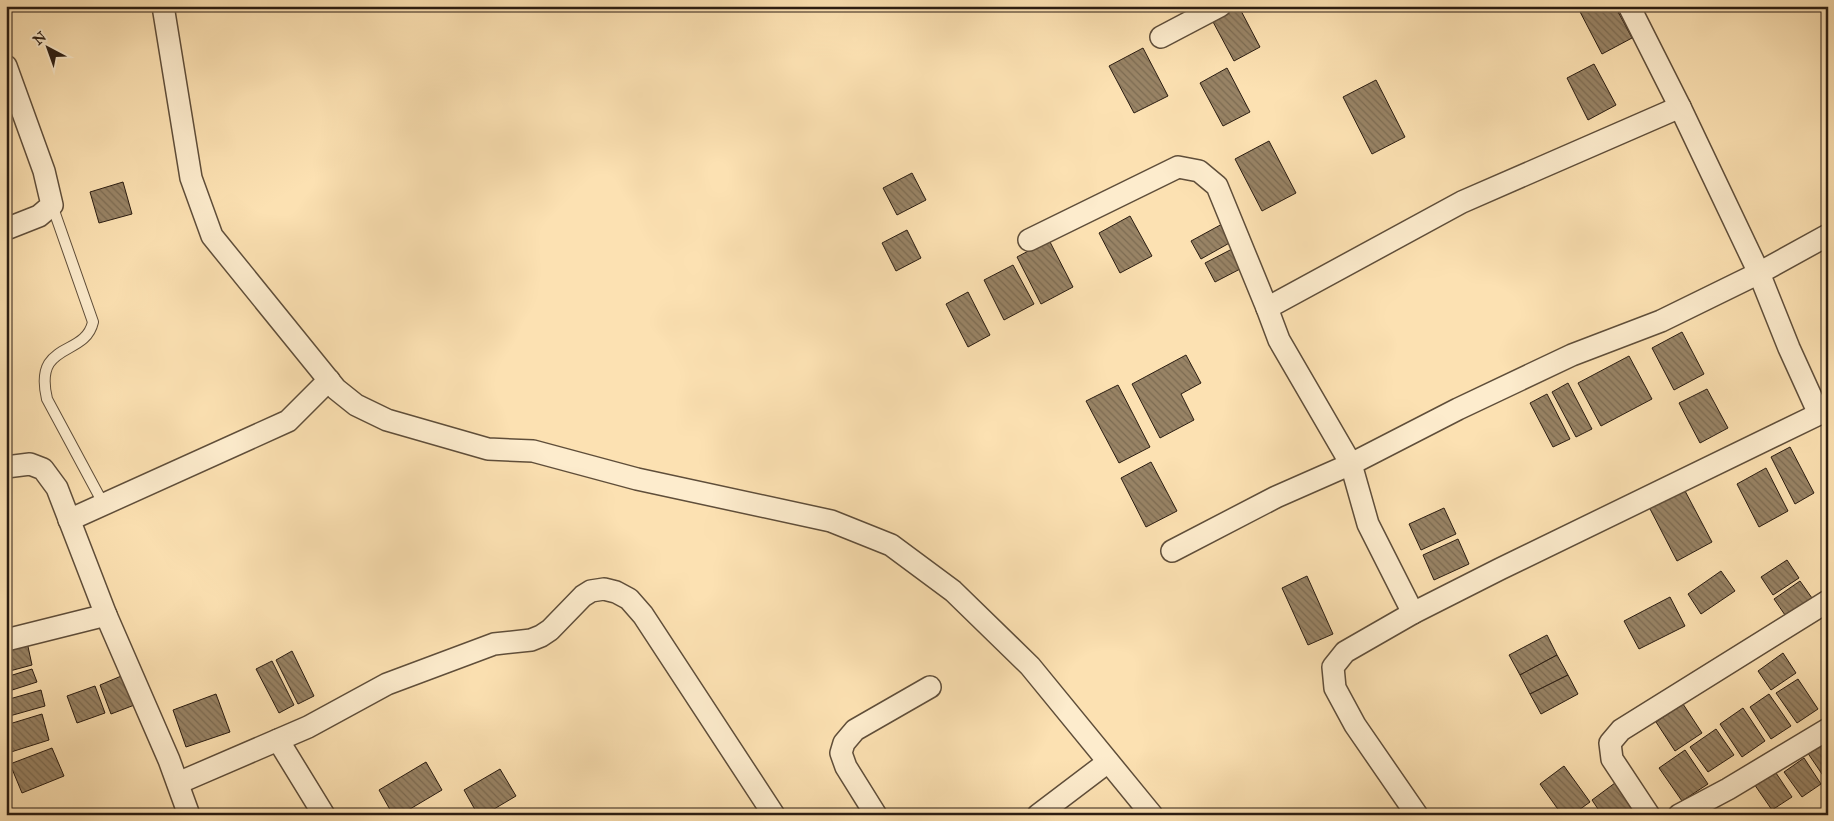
<svg xmlns="http://www.w3.org/2000/svg" width="1834" height="821" viewBox="0 0 1834 821" font-family="'IM FELL Great Primer',serif">
	<style>
		.building { fill: url(#building-back-hatch); stroke: #2b1d12 }
		.lines { fill: none; stroke-linecap: round; stroke-linejoin: round }
		.service-casing { stroke: #5f4e3a; stroke-width: 12 }
		.minor-casing { stroke: #5f4e3a; stroke-width: 24 }
		.service { stroke: #fdeccd; stroke-width: 10 }
		.minor { stroke: #fdeccd; stroke-width: 21 }
	</style>
	<defs>
		<pattern id="building-back-hatch" width="6" height="6" patternUnits="userSpaceOnUse" patternTransform="scale(1.25)"><rect width="6" height="6" fill="#988365"/><path d="M-1 5l2 2M0 0l6 6M5-1l2 2" fill="none" stroke="#7c6b52"/></pattern>
	</defs>
	<rect width="100%" height="100%" fill="#fce1b2"/>
	<filter id="stains"><feTurbulence type="fractalNoise" baseFrequency=".004" numOctaves="4"/><feColorMatrix values="0 0 0 0 .2 0 0 0 0 .09 0 0 0 0 .02 0 0 0 .5 -.17"/></filter>
	<radialGradient id="worn" r=".72"><stop offset=".6" stop-color="#630" stop-opacity="0"/><stop offset="1" stop-color="#630" stop-opacity=".3"/></radialGradient>
	<g class="building">
		<path d="M 1577,6 L 1615,6 L 1632,38 L 1602,54 Z"/>
		<path d="M 1239,7 L 1260,47 L 1234,61 L 1212,20 Z"/>
		<path d="M 1143,48 L 1168,96 L 1134,113 L 1109,66 Z"/>
		<path d="M 1594,64 L 1616,105 L 1588,120 L 1567,78 Z"/>
		<path d="M 1227,68 L 1250,112 L 1223,126 L 1200,83 Z"/>
		<path d="M 1376,80 L 1405,137 L 1372,154 L 1343,97 Z"/>
		<path d="M 1269,141 L 1296,193 L 1262,211 L 1235,159 Z"/>
		<path d="M 912,173 L 926,200 L 897,215 L 883,188 Z"/>
		<path d="M 123,182 L 132,214 L 99,223 L 90,192 Z"/>
		<path d="M 1130,216 L 1152,256 L 1120,273 L 1099,233 Z"/>
		<path d="M 1224,223 L 1233,241 L 1201,259 L 1191,241 Z"/>
		<path d="M 907,230 L 921,258 L 896,271 L 882,243 Z"/>
		<path d="M 1049,240 L 1073,287 L 1041,304 L 1017,257 Z"/>
		<path d="M 1234,248 L 1244,267 L 1215,282 L 1205,263 Z"/>
		<path d="M 1013,265 L 1034,304 L 1004,320 L 984,280 Z"/>
		<path d="M 968,292 L 990,335 L 968,347 L 946,304 Z"/>
		<path d="M 1682,332 L 1704,374 L 1674,390 L 1652,348 Z"/>
		<path d="M 1186,355 L 1201,383 L 1181,394 L 1194,420 L 1160,438 L 1132,384 Z"/>
		<path d="M 1629,356 L 1652,399 L 1601,426 L 1578,383 Z"/>
		<path d="M 1568,383 L 1592,429 L 1576,437 L 1552,392 Z"/>
		<path d="M 1118,385 L 1150,447 L 1119,463 L 1086,401 Z"/>
		<path d="M 1707,389 L 1728,428 L 1700,443 L 1679,403 Z"/>
		<path d="M 1547,394 L 1570,439 L 1553,447 L 1530,403 Z"/>
		<path d="M 1790,447 L 1814,493 L 1795,504 L 1771,457 Z"/>
		<path d="M 1151,462 L 1177,511 L 1146,527 L 1121,478 Z"/>
		<path d="M 1766,468 L 1788,511 L 1759,527 L 1737,484 Z"/>
		<path d="M 1684,489 L 1712,542 L 1677,561 L 1649,507 Z"/>
		<path d="M 1444,508 L 1456,534 L 1421,550 L 1409,524 Z"/>
		<path d="M 1458,539 L 1469,564 L 1434,580 L 1423,555 Z"/>
		<path d="M 1787,560 L 1799,578 L 1773,595 L 1761,577 Z"/>
		<path d="M 1721,571 L 1735,591 L 1701,614 L 1688,594 Z"/>
		<path d="M 1307,576 L 1333,634 L 1308,645 L 1282,588 Z"/>
		<path d="M 1800,581 L 1812,598 L 1785,615 L 1774,599 Z"/>
		<path d="M 1670,597 L 1685,626 L 1639,649 L 1624,621 Z"/>
		<path d="M 1547,635 L 1557,655 L 1520,675 L 1509,655 Z"/>
		<path d="M 27,642 L 32,665 L 6,672 L 6,647 Z"/>
		<path d="M 292,651 L 314,696 L 298,704 L 276,660 Z"/>
		<path d="M 1783,653 L 1796,673 L 1771,690 L 1758,671 Z"/>
		<path d="M 1557,655 L 1568,675 L 1530,694 L 1520,675 Z"/>
		<path d="M 272,661 L 294,705 L 279,713 L 256,669 Z"/>
		<path d="M 32,669 L 37,682 L 6,692 L 6,677 Z"/>
		<path d="M 126,674 L 137,704 L 111,714 L 100,685 Z"/>
		<path d="M 1568,675 L 1578,694 L 1541,714 L 1530,694 Z"/>
		<path d="M 1798,679 L 1818,709 L 1797,723 L 1776,693 Z"/>
		<path d="M 95,686 L 105,713 L 77,723 L 67,696 Z"/>
		<path d="M 41,690 L 45,706 L 6,717 L 6,700 Z"/>
		<path d="M 216,694 L 230,732 L 186,747 L 173,710 Z"/>
		<path d="M 1769,694 L 1791,726 L 1771,739 L 1750,707 Z"/>
		<path d="M 1683,704 L 1702,733 L 1675,751 L 1656,722 Z"/>
		<path d="M 1743,708 L 1765,741 L 1742,757 L 1720,724 Z"/>
		<path d="M 42,714 L 49,740 L 11,752 L 6,736 L 6,725 Z"/>
		<path d="M 1716,729 L 1734,755 L 1708,772 L 1690,747 Z"/>
		<path d="M 1828,729 L 1828,774 L 1824,777 L 1803,746 Z"/>
		<path d="M 52,748 L 64,776 L 22,793 L 10,764 Z"/>
		<path d="M 1685,750 L 1708,784 L 1682,801 L 1659,768 Z"/>
		<path d="M 1804,758 L 1821,784 L 1802,797 L 1784,772 Z"/>
		<path d="M 426,762 L 442,790 L 400,815 L 393,815 L 379,790 Z"/>
		<path d="M 1564,766 L 1590,802 L 1572,815 L 1562,815 L 1540,784 Z"/>
		<path d="M 1772,767 L 1792,797 L 1772,810 L 1752,781 Z"/>
		<path d="M 500,769 L 516,796 L 484,815 L 478,815 L 464,790 Z"/>
		<path d="M 1828,779 L 1828,790 L 1823,783 Z"/>
		<path d="M 1619,780 L 1638,815 L 1602,815 L 1592,800 Z"/>
	</g>
	<g class="lines">
		<defs>
			<path id="service" d="M 52,205 L 93,322 C 85,358 33,340 47,399 L 104,505"/>
			<g id="minor">
				<path d="M 163,6 L 191,178 L 212,236 L 336,389 L 356,405 L 387,420 L 488,449 L 533,451 L 637,479 L 831,521 L 891,545 L 953,591 L 1030,666 L 1152,815"/>
				<path d="M 1161,37 L 1220,6"/>
				<path d="M 6,66 L 44,171 L 52,205 L 39,216 L 6,229"/>
				<path d="M 1029,240 L 1178,167 L 1199,171 L 1217,186 L 1267,308"/>
				<path d="M 6,467 L 30,464 L 43,469 L 57,488 L 106,615 L 169,760 L 189,815"/>
				<path d="M 69,520 L 288,421 L 329,380"/>
				<path d="M 1172,551 L 1276,497 L 1351,464 L 1458,409 L 1572,355 L 1661,321 L 1759,273 L 1828,235"/>
				<path d="M 1413,613 L 1368,524 L 1351,464 L 1279,340 L 1267,308 L 1462,202 L 1680,107"/>
				<path d="M 6,640 L 106,615"/>
				<path d="M 278,740 L 324,815"/>
				<path d="M 178,783 L 308,727 L 387,684 L 494,644 L 531,640 L 541,636 L 550,630 L 583,596 L 591,591 L 604,589 L 616,592 L 629,599 L 643,615 L 774,815"/>
				<path d="M 876,815 L 846,767 L 841,753 L 844,743 L 855,730 L 930,687"/>
				<path d="M 1038,815 L 1108,762"/>
				<path d="M 1417,815 L 1355,725 L 1335,688 L 1333,667 L 1345,652 L 1413,613 L 1500,569 L 1819,414 L 1789,348 L 1759,273 L 1680,107 L 1629,6"/>
				<path d="M 1649,815 L 1612,759 L 1610,743 L 1621,730 L 1828,601"/>
				<path d="M 1679,815 L 1728,789 L 1828,729"/>
			</g>
		</defs>
		<use href="#service" class="service-casing"/>
		<use href="#minor" class="minor-casing"/>
		<use href="#service" class="service"/>
		<use href="#minor" class="minor"/>
	</g>
	<rect width="1834" height="821" fill="none" stroke="#fce1b2" stroke-width="25"/>
	<rect x="8" y="8" width="1819" height="806" fill="none" stroke="#2b1d12" stroke-width="2.5"/>
	<rect x="12" y="12" width="1809" height="796" fill="none" stroke="#2b1d12"/>
	<g transform="translate(48 48) rotate(319)" stroke="#fdeccd" stroke-width="4" paint-order="stroke">
	<path d="M0-4L9 19L0 12L-9 19Z" fill="#2b1d12"/>
	<text y="-8" font-size="14" font-weight="bold" text-anchor="middle" fill="#2b1d12">N</text>
	</g>
	<rect width="100%" height="100%" filter="url(#stains)"/>
	<rect width="100%" height="100%" fill="url(#worn)"/>
</svg>
